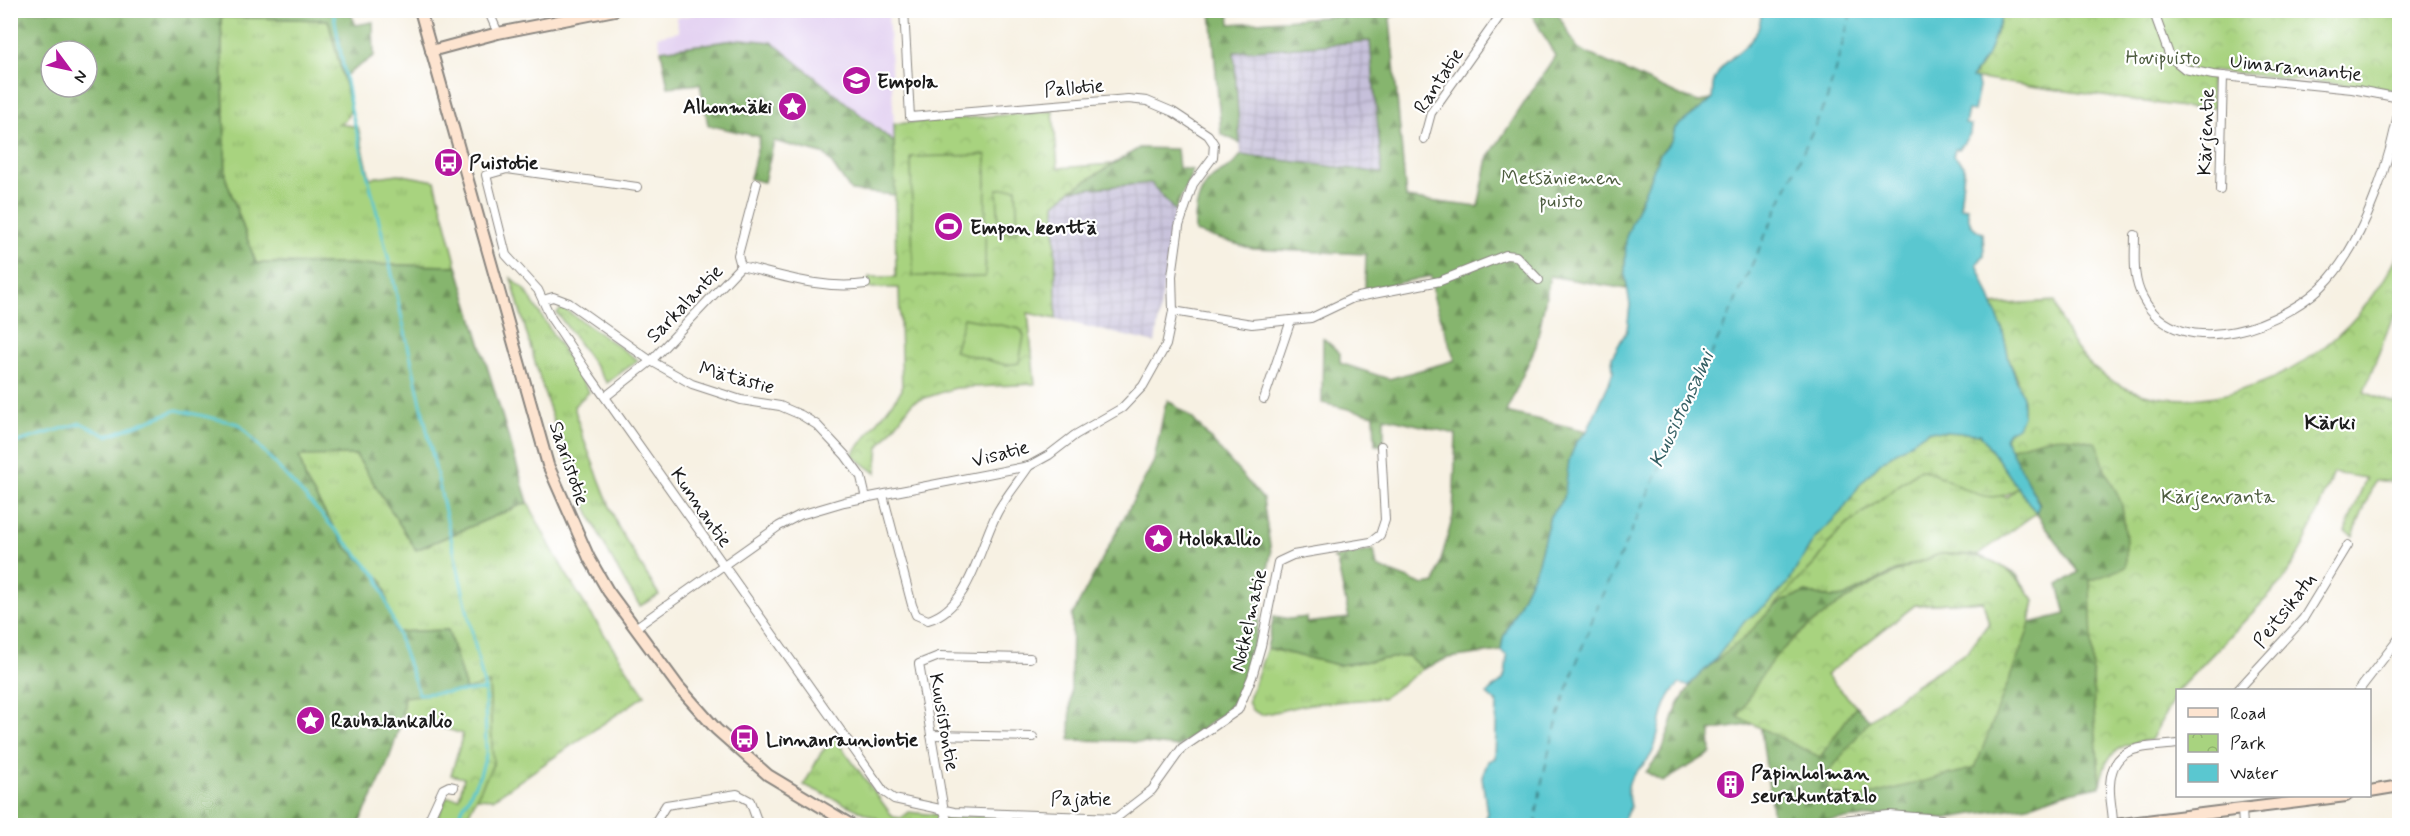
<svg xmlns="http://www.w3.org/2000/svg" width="2410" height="836" viewBox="0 0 2410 836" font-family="Mynerve,sans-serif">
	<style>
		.built { fill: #e4d3f2 }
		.industrial { fill: url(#industrial-grid) }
		.grass { fill: url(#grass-tufts); stroke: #62784e; stroke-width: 1.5 }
		.forest { fill: url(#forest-firs); stroke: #516845; stroke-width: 1.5; fill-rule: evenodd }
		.wetland { fill: url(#wetland-marsh); stroke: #62784e; stroke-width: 1.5 }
		.park { fill: url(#park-crowns); stroke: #62784e; stroke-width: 1.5 }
		.pitch { fill: #a8d37f; stroke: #62784e; stroke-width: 1.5 }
		.water { fill: #5ac7d0; stroke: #3b7276; stroke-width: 1.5 }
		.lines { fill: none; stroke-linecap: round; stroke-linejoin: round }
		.stream { stroke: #5ac7d0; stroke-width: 3 }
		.ferry { stroke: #356064; stroke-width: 1.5; stroke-dasharray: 8 6; stroke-linecap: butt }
		.street-casing { stroke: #8a8680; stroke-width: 10 }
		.secondary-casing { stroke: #8a8680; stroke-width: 14 }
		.street { stroke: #fff; stroke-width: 8 }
		.secondary { stroke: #fde4d0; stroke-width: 10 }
		.labels { text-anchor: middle; stroke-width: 4.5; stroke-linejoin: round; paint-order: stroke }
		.park-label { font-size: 20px; fill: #4d5c3f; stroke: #fff }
		.street-label { font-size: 20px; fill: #1c1c1c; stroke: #fff }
		.poi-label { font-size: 20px; font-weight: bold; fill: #1c1c1c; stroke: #fff; text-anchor: start }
		.water-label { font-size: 21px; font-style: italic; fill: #356064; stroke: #fff }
		.neighbourhood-label { font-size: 21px; font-weight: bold; fill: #1c1c1c; stroke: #fff }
	</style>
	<defs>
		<pattern id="industrial-grid" width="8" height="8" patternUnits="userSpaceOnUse" patternTransform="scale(1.5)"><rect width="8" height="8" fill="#c6c0da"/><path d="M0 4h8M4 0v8" fill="none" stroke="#aaa4ba"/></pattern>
		<pattern id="grass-tufts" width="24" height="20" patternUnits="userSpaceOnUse" patternTransform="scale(1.5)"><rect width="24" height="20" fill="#a8d37f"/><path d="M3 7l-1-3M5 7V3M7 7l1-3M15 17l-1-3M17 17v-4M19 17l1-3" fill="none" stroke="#90b56d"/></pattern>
		<pattern id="forest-firs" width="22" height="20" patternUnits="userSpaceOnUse" patternTransform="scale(1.5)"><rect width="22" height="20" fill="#86b56e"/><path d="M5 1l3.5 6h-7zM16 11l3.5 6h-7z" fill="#6d925a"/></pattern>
		<pattern id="wetland-marsh" width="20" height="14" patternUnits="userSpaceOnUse" patternTransform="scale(1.5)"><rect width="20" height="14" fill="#a8d37f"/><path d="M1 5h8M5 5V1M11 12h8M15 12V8" fill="none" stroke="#90b56d"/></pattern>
		<pattern id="park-crowns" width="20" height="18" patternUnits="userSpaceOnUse" patternTransform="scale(1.5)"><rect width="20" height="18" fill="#a8d37f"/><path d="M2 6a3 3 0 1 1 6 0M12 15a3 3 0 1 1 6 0" fill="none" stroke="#90b56d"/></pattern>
	</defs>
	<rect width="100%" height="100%" fill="#fff"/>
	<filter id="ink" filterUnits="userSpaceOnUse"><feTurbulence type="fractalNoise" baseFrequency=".0167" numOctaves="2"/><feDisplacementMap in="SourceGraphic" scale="12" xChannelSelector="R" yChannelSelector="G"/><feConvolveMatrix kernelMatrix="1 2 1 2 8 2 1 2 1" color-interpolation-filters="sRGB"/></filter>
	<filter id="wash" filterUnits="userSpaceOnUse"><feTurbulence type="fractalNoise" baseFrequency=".008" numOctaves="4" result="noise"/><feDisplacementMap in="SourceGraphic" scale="24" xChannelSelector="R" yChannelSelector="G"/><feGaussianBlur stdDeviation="1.35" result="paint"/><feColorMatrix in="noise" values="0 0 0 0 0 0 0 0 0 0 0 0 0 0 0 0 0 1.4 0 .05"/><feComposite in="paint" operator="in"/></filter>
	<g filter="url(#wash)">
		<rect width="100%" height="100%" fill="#f7f1e3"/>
		<path class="built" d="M 712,11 L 888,11 L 895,143 L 772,42 L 742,39 L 661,50 L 658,36 L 679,32 L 676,18 Z"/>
		<g class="industrial">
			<path d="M 1370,41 L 1382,174 L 1241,155 L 1234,52 Z"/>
			<path d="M 1151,183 L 1175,211 L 1155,343 L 1056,319 L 1055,204 L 1071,190 Z"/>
		</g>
		<g class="grass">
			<path d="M 221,17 L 328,20 L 351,109 L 345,121 L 338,124 L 358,127 L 370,178 L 398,174 L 435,181 L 457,266 L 256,263 L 226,179 Z"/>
			<path d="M 511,278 L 526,291 L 589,392 L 574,406 L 582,435 L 618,527 L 659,595 L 640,606 C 574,507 543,392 511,278 Z"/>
			<path d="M 299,455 L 356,455 L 416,550 L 528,502 C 560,571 603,633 645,695 L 493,799 L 476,798 L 493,764 L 489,684 L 466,690 L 448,630 L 395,632 L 382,580 L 345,546 L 306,481 Z"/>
			<path d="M 1920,469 L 1939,473 L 1962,487 L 2007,497 L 2019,487 L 2036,513 L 1978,555 L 1940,554 L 1900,569 L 1844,597 L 1824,597 L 1806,592 L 1768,611 L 1816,562 L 1838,532 Z"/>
			<path d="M 1267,648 L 1338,665 L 1408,656 L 1423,669 L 1383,698 L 1310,704 L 1261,715 L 1252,710 L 1248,702 Z"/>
			<path d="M 834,737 L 893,817 L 901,818 L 909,812 L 956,817 L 995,816 L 994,825 L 890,825 L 804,785 L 821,753 Z"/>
		</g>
		<g class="forest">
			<path d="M 349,10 L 356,25 L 373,22 L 374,56 L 343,77 L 328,20 L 221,17 L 226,179 L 256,263 L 457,266 L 528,502 L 416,550 L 356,455 L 299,456 L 306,481 L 345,546 L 382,580 L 395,632 L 448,630 L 466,690 L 404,697 C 400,743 379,785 358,825 L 11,825 L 10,11 ZM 51,51 L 87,51 L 87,87 L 51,87 Z"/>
			<path d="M 1211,11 L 1229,11 L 1230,24 L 1400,11 L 1390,18 L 1406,198 L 1478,207 L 1488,158 L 1555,56 L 1530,11 L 1556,11 L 1578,49 L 1678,95 L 1699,102 L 1712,100 L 1675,128 L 1672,140 L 1660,154 L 1625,258 L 1627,289 L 1550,276 L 1536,346 L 1506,412 L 1587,431 L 1576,443 L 1564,498 L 1550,516 L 1537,566 L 1503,638 L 1501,651 L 1448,658 L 1423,669 L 1408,656 L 1338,665 L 1267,648 L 1274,616 L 1289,619 L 1307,617 L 1306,623 L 1349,618 L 1337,561 L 1333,558 L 1374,550 L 1377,567 L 1424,585 L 1435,583 L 1453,516 L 1456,434 L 1384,417 L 1384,446 L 1375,445 L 1374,415 L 1322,403 L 1323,338 L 1340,353 L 1340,363 L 1389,379 L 1455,360 L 1434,299 L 1431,276 L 1365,290 L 1366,254 L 1253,249 L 1195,232 C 1194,210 1198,185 1219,173 C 1230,167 1234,165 1241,155 L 1382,173 L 1370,41 L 1234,52 L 1240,143 L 1221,134 Z"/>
			<path d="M 742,39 L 772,42 L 895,143 L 895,195 L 851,191 L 826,155 L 774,141 L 764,182 L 750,179 L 760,137 L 708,125 L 700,84 L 668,87 L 661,50 Z"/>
			<path d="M 1139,148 L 1177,149 L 1179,168 L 1193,170 L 1175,211 L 1151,183 L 1071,190 Z"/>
			<path d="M 1168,400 L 1193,419 L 1263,499 L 1271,553 L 1254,646 L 1235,700 L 1223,713 L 1178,747 L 1125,741 L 1070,740 L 1072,616 L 1154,461 L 1165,406 Z"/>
			<path d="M 2062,435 L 2098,443 L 2105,469 L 2122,504 L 2126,540 L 2126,568 L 2094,708 L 2100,786 L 2064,793 L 2028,806 L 1941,819 L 1889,815 L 1774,825 L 1760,723 L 1710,731 L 1711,753 L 1663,782 L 1646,772 L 1662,751 L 1678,705 L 1699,672 L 1744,638 L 1768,611 L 1783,601 L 1806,592 L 1824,597 L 1844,597 L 1900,569 L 1940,554 L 1978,555 L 2016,574 L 2034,600 L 2030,623 L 2066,614 L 2058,585 L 2079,572 L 2036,513 L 2039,503 L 2009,449 L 2037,439 ZM 1983,601 L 1989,623 L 1968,651 L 1912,687 L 1870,720 L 1825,675 L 1915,605 Z"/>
		</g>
		<path class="wetland" d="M 1953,391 L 2019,487 C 1985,514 1954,477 1920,469 L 1838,532 L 1816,562 L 1744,638 L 1696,677 L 1697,608 Z"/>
		<g class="park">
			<path d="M 2004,11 L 2399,11 L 2399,91 L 2211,70 L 2211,96 L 2216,107 L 2197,109 L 1972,78 L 1988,54 Z"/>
			<path d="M 1053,111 L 1058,168 L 1113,164 L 1071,190 L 1055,204 L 1056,319 L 1028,313 L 1035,384 L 955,388 L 913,402 L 879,447 L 876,473 L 852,455 L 902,390 L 899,288 L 867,288 L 869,277 L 896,277 L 894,124 Z"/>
			<path d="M 2399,252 L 2399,310 L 2391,321 L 2364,392 L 2395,404 L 2399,394 L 2399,483 L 2375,480 L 2353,536 L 2345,532 L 2366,478 L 2333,473 L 2304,545 L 2283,581 L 2178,690 L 2151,740 C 2119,743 2105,752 2100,786 L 2094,708 L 2090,581 L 2126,567 L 2126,540 L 2122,504 L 2105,469 L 2097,443 C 2062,433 2043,437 2009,449 L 2005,439 L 2018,379 L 2010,363 L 2002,328 L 1991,305 L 2055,301 C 2087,423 2222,417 2309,358 C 2348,331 2379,294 2399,252 Z"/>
			<path d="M 563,307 L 563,308 L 638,360 L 607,383 L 557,313 Z"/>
			<path d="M 1940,554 C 1988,555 2005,559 2034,600 L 2028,631 L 1975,768 L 1858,798 L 1828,792 L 1828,773 L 1870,720 L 1912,687 L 1968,651 L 1989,623 L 1983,601 L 1915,605 L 1826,675 L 1856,706 L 1820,757 L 1738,717 C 1750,698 1761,672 1777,655 C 1822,609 1881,576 1940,554 Z"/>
			<path d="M 489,683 L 493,764 L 463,825 L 434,825 L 447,797 L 459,798 L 464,778 L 451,775 L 463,734 L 402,715 L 404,697 L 466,690 Z"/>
		</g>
		<g class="pitch">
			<path d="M 986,155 L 985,277 L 913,276 L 911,157 Z"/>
			<path d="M 1016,188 L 1018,232 L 999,232 L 997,189 Z"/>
			<path d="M 964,318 L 1020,329 L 1024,336 L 1019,363 L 1006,365 L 954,351 Z"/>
		</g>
		<path class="water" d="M 1761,11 L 2004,11 L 1988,54 L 1973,75 L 1972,78 L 1977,79 L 1979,87 L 1974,111 L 1968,110 L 1965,124 L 1971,125 L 1970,134 L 1959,149 L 1955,149 L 1953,156 L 1964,165 L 1964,171 L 1960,207 L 1967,208 C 1969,221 1970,228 1983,233 L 1984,255 L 1977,264 L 2002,328 L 2010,363 L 2023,397 L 2023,416 L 2018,427 L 2009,431 L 2005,439 L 2039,504 L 2036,513 L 1980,434 L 1928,431 L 1881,462 L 1861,483 L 1841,512 L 1814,539 L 1788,583 L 1771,601 L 1745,621 L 1714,661 L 1688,686 L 1680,684 C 1661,698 1661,730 1653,751 C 1648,765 1633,770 1629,783 C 1626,791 1629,798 1631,806 L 1620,825 L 1485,825 L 1487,814 L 1482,777 L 1488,761 L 1495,758 L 1497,703 L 1487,694 C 1491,687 1497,687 1502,681 C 1507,675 1506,663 1507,656 L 1501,651 L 1503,638 L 1537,566 L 1550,516 L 1564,498 L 1569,460 L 1576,443 L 1587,431 L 1609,383 L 1613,371 L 1612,357 L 1627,330 L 1630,305 L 1625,273 L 1626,237 L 1660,154 L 1672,140 L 1675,128 L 1712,100 C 1713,94 1712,86 1714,81 C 1726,50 1762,49 1761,11 Z"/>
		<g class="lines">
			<g class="stream">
				<path d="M 333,10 L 351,109 L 390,265 L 485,690 L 486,755 L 480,775 L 453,826"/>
				<path d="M 10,456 L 14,443 L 81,423 L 107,436 L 177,410 L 239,424 L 377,576 L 419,694 L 485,690"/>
			</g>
			<path class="ferry" d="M 1535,826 C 1544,748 1572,673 1600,600 L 1827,99 L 1852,10"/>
		</g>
	</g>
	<g filter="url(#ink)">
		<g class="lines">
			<defs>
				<g id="street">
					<path d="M 488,10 L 498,33"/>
					<path d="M 2153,10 L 2170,57 L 2185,69 L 2213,75 L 2352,89 L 2400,98"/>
					<path d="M 1424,139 L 1431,113 L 1504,10"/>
					<path d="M 637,187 L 507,169 L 486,175 L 506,255 L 538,290 L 551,318 L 590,376 L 884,792 L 894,799 L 954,812 L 1116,818 L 1152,790 L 1182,748 L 1238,710 L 1252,677 L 1261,646 L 1278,562 L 1293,555 L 1371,542 L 1380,535 L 1385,520 L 1381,446"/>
					<path d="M 2220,190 L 2223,76"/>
					<path d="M 2135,235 C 2135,256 2132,278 2143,298 C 2179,367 2290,324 2329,279 C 2366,237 2391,158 2400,103"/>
					<path d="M 741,266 L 738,255 L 757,183"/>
					<path d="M 543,300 L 553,297 L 569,303 L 651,361 L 692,384 L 741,400 L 780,406 L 801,415 L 817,425 L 845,455 L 861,477 L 866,498"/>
					<path d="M 1173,311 L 1252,324 L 1311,318 L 1353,298 L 1440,281 L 1506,255 L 1516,256 L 1539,280"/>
					<path d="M 605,397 L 651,361 L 741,266 C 782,276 823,290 866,284"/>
					<path d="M 1264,399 L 1291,320"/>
					<path d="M 883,495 L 912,605 L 916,615 L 928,620 C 971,607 979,546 998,511 C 1007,495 1019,481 1029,466"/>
					<path d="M 635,628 L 779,526 L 800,515 L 844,502 L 1029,466 L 1049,455 L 1075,435 L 1122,408 L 1143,386 L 1166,345 L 1173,311 L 1172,276 L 1179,226 L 1193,184 L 1213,157 L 1214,144 L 1208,135 L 1173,112 L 1147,101 L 1128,99 L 910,117 L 904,10"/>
					<path d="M 2238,690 L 2303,619 L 2348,545"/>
					<path d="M 2359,690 L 2400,637"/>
					<path d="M 931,735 L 1033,737"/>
					<path d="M 2242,809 L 2243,826"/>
					<path d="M 2113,824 C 2113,811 2109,798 2110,785 C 2112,743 2145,748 2178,744"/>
					<path d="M 426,826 L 443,789 L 449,786 L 454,787"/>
					<path d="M 653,826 L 666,805 L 737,794 L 750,801 L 759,826"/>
					<path d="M 949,826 L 944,811 L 919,664 L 939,656 L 1030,658"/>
					<path d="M 1785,826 L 1889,815 L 1941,819 L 1944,826"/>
				</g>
				<g id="secondary">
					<path d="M 420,10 L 548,465 L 589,558 L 608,591 L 678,686 L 716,729 L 768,775 L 853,826"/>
					<path d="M 431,51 L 498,33 L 615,10"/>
					<path d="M 2370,791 L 2400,786"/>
					<path d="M 2106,826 L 2346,796"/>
				</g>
			</defs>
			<use href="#street" class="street-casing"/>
			<use href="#secondary" class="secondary-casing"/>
			<use href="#street" class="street"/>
			<use href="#secondary" class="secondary"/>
		</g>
	</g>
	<defs>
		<symbol id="school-disc" viewBox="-11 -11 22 22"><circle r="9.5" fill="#b5179e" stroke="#fff"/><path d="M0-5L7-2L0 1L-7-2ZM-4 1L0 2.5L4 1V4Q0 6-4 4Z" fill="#fff"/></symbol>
		<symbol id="sight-disc" viewBox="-11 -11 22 22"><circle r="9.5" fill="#b5179e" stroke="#fff"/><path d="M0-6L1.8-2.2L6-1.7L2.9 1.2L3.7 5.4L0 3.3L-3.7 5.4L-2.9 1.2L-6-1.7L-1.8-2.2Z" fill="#fff"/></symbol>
		<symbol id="bus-disc" viewBox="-11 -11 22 22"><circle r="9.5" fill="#b5179e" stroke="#fff"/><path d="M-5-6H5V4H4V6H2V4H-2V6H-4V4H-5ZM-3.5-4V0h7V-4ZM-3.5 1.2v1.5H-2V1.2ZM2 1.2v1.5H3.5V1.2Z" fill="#fff"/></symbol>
		<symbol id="stadium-disc" viewBox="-11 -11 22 22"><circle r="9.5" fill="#b5179e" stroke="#fff"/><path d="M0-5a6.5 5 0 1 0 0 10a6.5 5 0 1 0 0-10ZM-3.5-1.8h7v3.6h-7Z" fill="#fff"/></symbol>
		<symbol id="building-disc" viewBox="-11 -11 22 22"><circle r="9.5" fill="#b5179e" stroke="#fff"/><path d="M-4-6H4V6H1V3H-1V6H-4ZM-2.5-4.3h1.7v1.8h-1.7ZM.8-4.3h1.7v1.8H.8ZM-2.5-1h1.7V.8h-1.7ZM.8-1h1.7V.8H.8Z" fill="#fff"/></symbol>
	</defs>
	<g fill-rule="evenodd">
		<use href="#school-disc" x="840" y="64" width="33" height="33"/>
		<use href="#sight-disc" x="776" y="90" width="33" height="33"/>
		<use href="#bus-disc" x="432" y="146" width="33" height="33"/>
		<use href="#stadium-disc" x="932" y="210" width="33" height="33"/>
		<use href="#sight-disc" x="1142" y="522" width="33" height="33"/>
		<use href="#sight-disc" x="294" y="704" width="33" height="33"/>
		<use href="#bus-disc" x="728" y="722" width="33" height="33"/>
		<use href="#building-disc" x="1714" y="768" width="33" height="33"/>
	</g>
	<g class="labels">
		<g class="park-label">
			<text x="2163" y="64">Hovipuisto</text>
			<text x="1561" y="184">Metsäniemen<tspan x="1561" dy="23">puisto</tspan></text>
			<text x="2218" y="503">Kärjenranta</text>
		</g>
		<g class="street-label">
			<text transform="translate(2296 67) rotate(6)" y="7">Uimarannantie</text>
			<text transform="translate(1438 80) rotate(-57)" y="7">Rantatie</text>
			<text transform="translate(1074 87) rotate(-5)" y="7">Pallotie</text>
			<text transform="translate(2205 132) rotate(-88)" y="7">Kärjentie</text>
			<text transform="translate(684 303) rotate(-46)" y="7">Sarkalantie</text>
			<text transform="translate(737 377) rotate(15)" y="7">Mätästie</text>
			<text transform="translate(1000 453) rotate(-15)" y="7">Visatie</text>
			<text transform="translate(570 463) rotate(71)" y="7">Saaristotie</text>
			<text transform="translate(702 507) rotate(55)" y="7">Kunnantie</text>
			<text transform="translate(2284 610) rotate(-52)" y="7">Peitsikatu</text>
			<text transform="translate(1248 620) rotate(-77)" y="7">Notkelmatie</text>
			<text transform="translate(945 722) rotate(80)" y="7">Kuusistontie</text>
			<text x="1081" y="805">Pajatie</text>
		</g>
		<g class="poi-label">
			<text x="877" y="88">Empola</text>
			<text x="772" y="113" text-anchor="end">Alhonmäki</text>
			<text x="469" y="169">Puistotie</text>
			<text x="970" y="234">Empon kenttä</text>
			<text x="1179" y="545">Holokallio</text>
			<text x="331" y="727">Rauhalankallio</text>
			<text x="766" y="746">Linnanrauniontie</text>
			<text x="1751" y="779">Papinholman<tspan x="1751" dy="23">seurakuntatalo</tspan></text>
		</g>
		<g class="water-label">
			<text transform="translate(1681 409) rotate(-65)" y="7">Kuusistonsalmi</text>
		</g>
		<g class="neighbourhood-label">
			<text x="2330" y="429">Kärki</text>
		</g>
	</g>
	<rect width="2410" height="836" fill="none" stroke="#fff" stroke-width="36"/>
	<rect x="2176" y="689" width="195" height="108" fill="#ffffff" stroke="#a4a4a4" stroke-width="1.5"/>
	<rect x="2188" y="708" width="30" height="9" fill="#fde4d0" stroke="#a4a4a4" stroke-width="1.5"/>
	<text x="2230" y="719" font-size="18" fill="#1c1c1c">Road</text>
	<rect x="2188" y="734" width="30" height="18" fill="url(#park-crowns)" stroke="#a4a4a4" stroke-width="1.5"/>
	<text x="2230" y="749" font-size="18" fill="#1c1c1c">Park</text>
	<rect x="2188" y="764" width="30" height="18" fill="#5ac7d0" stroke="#a4a4a4" stroke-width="1.5"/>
	<text x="2230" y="779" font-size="18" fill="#1c1c1c">Water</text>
	<g transform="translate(69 69) rotate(123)"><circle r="28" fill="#ffffff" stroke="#a4a4a4" stroke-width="1.5"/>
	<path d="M0-4.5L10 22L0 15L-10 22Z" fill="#b5179e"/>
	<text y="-9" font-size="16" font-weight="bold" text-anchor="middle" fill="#1c1c1c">N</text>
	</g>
</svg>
